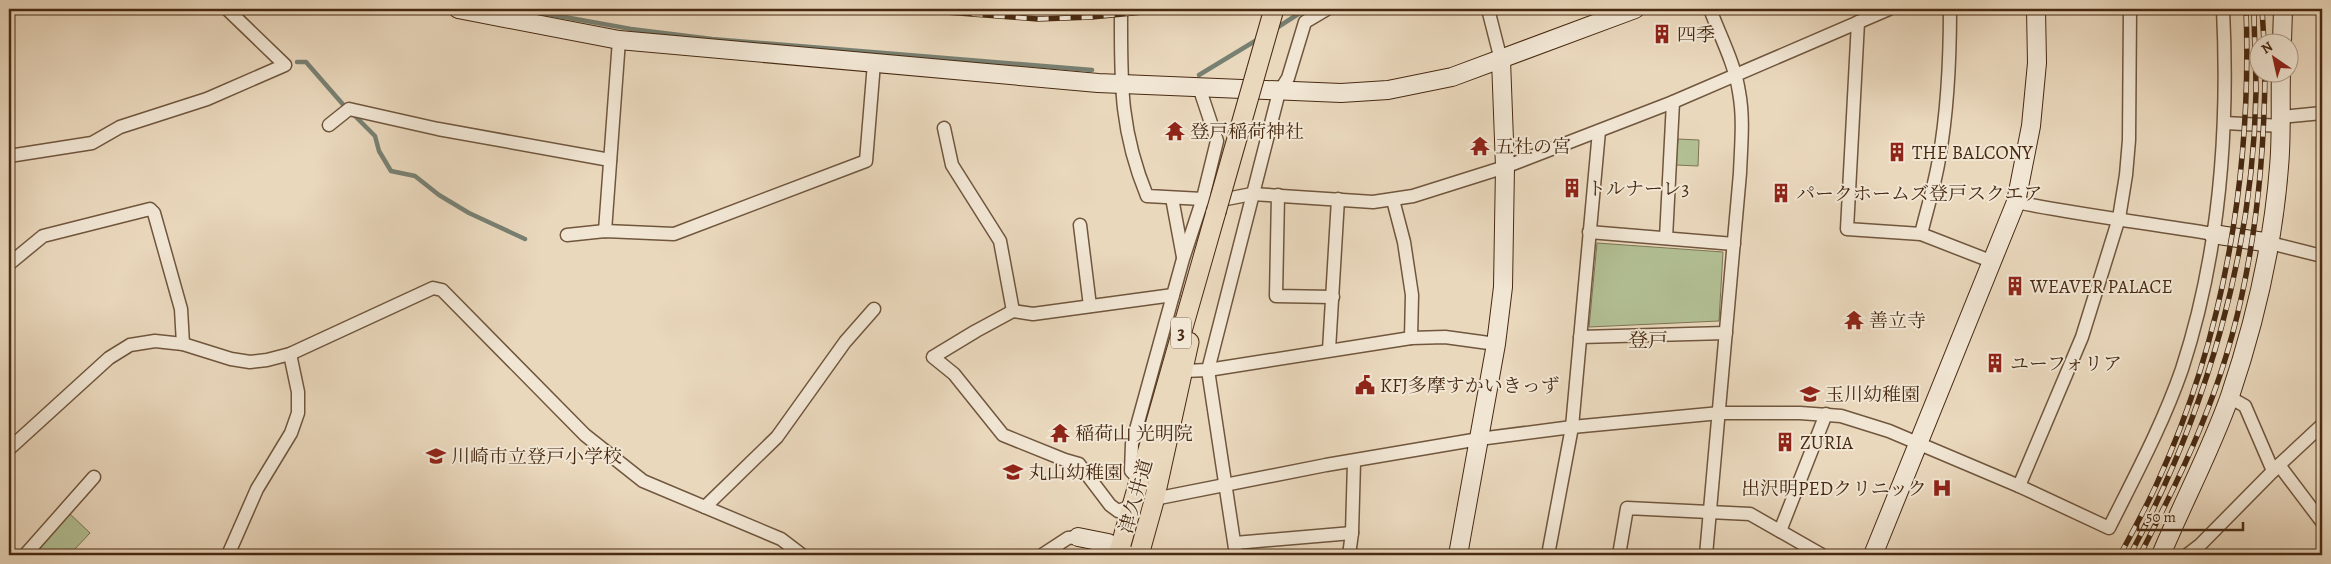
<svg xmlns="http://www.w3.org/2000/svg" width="2331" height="564" viewBox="0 0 2331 564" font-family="Alegreya,'Noto Serif JP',serif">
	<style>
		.green { fill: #b2c094; stroke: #7d7553 }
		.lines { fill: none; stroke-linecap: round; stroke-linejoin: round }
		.stream { stroke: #788072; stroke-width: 4.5 }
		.street-casing { stroke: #70563d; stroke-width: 15 }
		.secondary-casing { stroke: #482a12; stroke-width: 20 }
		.primary-casing { stroke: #482a12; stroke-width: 21 }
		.street { stroke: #f1e6d4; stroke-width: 12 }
		.secondary { stroke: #f1e6d4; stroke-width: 18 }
		.primary { stroke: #ead8bd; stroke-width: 19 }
		.rail-casing { stroke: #482a12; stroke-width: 5.5 }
		.rail { stroke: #f1e6d4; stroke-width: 4; stroke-dasharray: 11; stroke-linecap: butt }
		.primary-bridge-casing { stroke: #482a12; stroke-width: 21; stroke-linecap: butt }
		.primary-bridge { stroke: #ead8bd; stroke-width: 19 }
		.labels { text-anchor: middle; stroke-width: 4; stroke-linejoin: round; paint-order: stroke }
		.shield { fill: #f1e6d4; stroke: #7b624c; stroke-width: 1 }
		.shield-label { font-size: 18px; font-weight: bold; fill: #482a12 }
		.poi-label { font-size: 19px; fill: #482a12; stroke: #f1e6d4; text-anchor: start }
		.street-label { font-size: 19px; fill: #482a12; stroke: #f1e6d4 }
		.neighbourhood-label { font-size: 20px; fill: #482a12; stroke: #f1e6d4 }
	</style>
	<rect width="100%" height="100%" fill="#ead8bd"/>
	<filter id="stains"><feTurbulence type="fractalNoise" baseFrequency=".004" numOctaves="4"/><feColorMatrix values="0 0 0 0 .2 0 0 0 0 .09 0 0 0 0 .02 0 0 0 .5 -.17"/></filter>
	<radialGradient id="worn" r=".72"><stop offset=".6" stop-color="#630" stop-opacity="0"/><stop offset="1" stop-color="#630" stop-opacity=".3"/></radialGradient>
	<g class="green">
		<path d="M 1678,139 L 1699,140 L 1698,166 L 1676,165 Z"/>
		<path d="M 1597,243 L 1723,252 L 1719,321 L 1589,327 Z"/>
		<path d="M 69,513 L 90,533 L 73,551 L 78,555 L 33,555 Z"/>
	</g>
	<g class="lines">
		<g class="stream">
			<path d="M 520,9 L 631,29 L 712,39 L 1092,70"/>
			<path d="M 1275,29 L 1306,9"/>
			<path d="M 297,62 L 306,62 L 347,109"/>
			<path d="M 1199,75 L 1260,38"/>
			<path d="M 353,114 L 375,136 L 379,151 L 391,171 L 415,176 L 439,195 L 469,213 L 525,239"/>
		</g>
		<defs>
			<g id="street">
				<path d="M 1121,9 C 1121,80 1119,128 1147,196 L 1221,200 L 1252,194 L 1373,202 L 1413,196 L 1505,167 L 1673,102 L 1889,9"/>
				<path d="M 1488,9 L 1501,60"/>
				<path d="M 1858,22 L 1847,229 L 1921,234 L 1993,262"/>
				<path d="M 2281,117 L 2322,113"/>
				<path d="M 2225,123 L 2282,126"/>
				<path d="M 329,125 L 349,109 L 438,129 L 610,160"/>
				<path d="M 944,128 L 952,165 L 1000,241 L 1013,311"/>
				<path d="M 9,156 L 92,143 L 120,127 L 207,99 L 285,65 L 227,9"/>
				<path d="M 1278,195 L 1276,296 L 1333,297"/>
				<path d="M 1172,198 L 1183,257"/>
				<path d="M 1393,200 L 1404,242 L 1412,295 L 1411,338"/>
				<path d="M 2016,202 C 2081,215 2147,223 2213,234"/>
				<path d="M 1080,225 L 1090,306"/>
				<path d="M 605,231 L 619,40"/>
				<path d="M 1589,232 L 1734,244"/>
				<path d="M 1921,234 C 1927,209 1935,184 1939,159 C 1948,109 1950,59 1950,9"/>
				<path d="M 567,235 L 605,231 L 674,234 L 866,161 L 874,63"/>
				<path d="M 1666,238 L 1673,102"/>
				<path d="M 2270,243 L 2322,256"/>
				<path d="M 9,264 L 43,236 L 150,209 L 154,213 L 181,309 L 183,344"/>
				<path d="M 1580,337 L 1726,333"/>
				<path d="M 1329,350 L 1338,199"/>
				<path d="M 1184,371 L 1208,370 L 1411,338 L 1445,337 L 1496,344"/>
				<path d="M 2229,397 L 2245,406 L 2273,471"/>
				<path d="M 9,449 L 109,358 L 130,345 L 155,341 L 183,344 L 231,359 L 250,362 L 267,360 L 290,354 L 433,288 L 442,290 L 585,435 L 643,481 L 781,539 L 802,555"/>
				<path d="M 2279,465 L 2322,522"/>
				<path d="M 1139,479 L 1131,471 L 1132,444 L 1183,259 L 1203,198 L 1217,141 L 1199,87"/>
				<path d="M 2019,486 L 2082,337 L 2119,218 L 2126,175 L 2129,140 L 2130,9"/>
				<path d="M 1154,499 L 1326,465 L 1479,439 L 1572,427 L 1720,413 L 1800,413 L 1841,416 L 1889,431 L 2019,486 L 2109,528 C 2135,476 2163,424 2182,369 C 2220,253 2229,130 2223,9"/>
				<path d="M 1132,506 L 1118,511 L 1110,505 L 1079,464 L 1065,460 L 1003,435 L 954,374 L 933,357 L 976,331 L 1013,311 L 1033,314 L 1173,295"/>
				<path d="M 705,507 L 777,437 L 845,342 L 874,309"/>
				<path d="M 1780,531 L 1826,414"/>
				<path d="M 1235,543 L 1352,533"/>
				<path d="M 25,555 L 94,477"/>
				<path d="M 228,555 L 257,489 L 291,433 L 298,413 L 298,392 L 290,354"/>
				<path d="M 1042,555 L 1068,538 L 1078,537"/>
				<path d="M 1236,555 L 1208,370 L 1279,92 L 1288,78 L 1305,22 L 1327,9"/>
				<path d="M 1349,555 L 1352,533 L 1354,462"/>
				<path d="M 1548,555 L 1572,427 L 1599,131"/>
				<path d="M 1619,555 L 1627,508 L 1750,514 L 1822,555"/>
				<path d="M 1706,555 L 1740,173 C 1741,146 1744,118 1739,92 C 1735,64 1720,36 1710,9"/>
				<path d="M 2187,555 L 2200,545 L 2279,465 L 2322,425"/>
			</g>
			<g id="secondary">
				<path d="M 458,9 L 619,40 L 1098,83 L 1341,93 L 1388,90 L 1452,77 L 1635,9"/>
				<path d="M 2282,42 L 2283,9"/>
				<path d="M 2213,234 L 2270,243"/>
				<path d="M 1078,537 L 1108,543 L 1127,555"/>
				<path d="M 1458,555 L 1496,344 L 1503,287 L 1505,167 L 1501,60"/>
				<path d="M 1873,555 L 2016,202 L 2031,126 L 2037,63 L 2036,9"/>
				<path d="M 2161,555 C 2183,502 2211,450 2230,396 C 2255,322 2273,245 2279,167 C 2282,135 2280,104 2281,72"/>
			</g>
			<g id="primary">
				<path d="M 1118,555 L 1216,212"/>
				<path d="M 1139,555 L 1154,501 L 1189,342"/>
			</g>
		</defs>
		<use href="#street" class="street-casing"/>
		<use href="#secondary" class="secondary-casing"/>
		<use href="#primary" class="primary-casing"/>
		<use href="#street" class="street"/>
		<use href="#secondary" class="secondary"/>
		<use href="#primary" class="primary"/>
		<defs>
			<g id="rail">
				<path d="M 906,9 L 1038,19 L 1092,17 L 1173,9"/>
				<path d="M 1005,9 L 1064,9"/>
				<path d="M 2262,9 L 2264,42"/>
				<path d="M 2120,555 C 2133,531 2147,506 2158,481 C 2225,335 2252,169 2246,9"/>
				<path d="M 2130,555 C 2206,414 2253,253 2256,92 C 2256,64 2254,36 2254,9"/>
				<path d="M 2140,555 C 2164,508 2188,461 2207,411 C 2249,305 2264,186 2265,72"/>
			</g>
		</defs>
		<use href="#rail" class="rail-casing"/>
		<use href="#rail" class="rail"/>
		<defs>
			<path id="primary-bridge" d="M 1216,212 L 1274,9"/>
		</defs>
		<use href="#primary-bridge" class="primary-bridge-casing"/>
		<use href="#primary-bridge" class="primary-bridge"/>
	</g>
	<defs>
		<symbol id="building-bare" viewBox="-9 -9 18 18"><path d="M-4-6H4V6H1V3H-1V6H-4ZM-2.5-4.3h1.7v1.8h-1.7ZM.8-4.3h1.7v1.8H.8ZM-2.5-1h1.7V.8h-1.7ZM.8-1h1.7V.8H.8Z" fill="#8f2418" stroke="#f1e6d4" stroke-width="2.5" paint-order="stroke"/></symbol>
		<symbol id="temple-bare" viewBox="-9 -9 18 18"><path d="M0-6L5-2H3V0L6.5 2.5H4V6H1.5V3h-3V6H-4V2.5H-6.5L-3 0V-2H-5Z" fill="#8f2418" stroke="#f1e6d4" stroke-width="2.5" paint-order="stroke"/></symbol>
		<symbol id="civic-bare" viewBox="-9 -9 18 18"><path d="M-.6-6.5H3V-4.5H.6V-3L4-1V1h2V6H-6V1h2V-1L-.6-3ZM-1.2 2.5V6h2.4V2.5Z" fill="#8f2418" stroke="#f1e6d4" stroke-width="2.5" paint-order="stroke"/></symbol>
		<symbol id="school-bare" viewBox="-9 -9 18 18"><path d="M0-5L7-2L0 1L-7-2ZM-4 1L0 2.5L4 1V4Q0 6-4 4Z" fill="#8f2418" stroke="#f1e6d4" stroke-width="2.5" paint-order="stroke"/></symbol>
		<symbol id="hospital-bare" viewBox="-9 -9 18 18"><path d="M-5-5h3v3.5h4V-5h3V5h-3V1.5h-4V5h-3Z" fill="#8f2418" stroke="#f1e6d4" stroke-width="2.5" paint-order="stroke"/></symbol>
	</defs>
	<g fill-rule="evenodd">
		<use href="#building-bare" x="1648" y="20" width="28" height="28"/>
		<use href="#temple-bare" x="1161" y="117" width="28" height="28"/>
		<use href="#temple-bare" x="1466" y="132" width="28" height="28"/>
		<use href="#building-bare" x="1883" y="138" width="28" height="28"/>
		<use href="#building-bare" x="1558" y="174" width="28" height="28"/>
		<use href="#building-bare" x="1767" y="179" width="28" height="28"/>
		<use href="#building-bare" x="2001" y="272" width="28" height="28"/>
		<use href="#temple-bare" x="1840" y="306" width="28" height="28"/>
		<use href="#building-bare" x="1981" y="349" width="28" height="28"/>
		<use href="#civic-bare" x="1351" y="371" width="28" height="28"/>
		<use href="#school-bare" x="1796" y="380" width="28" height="28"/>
		<use href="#temple-bare" x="1046" y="419" width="28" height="28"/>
		<use href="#building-bare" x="1771" y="428" width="28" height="28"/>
		<use href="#school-bare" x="422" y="442" width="28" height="28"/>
		<use href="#school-bare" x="999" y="458" width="28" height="28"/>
		<use href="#hospital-bare" x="1928" y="474" width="28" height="28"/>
	</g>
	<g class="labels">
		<rect class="shield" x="1171" y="317.5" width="20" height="31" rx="4"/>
		<g class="shield-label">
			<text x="1181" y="339">3</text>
		</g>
		<g class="poi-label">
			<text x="1677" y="41">四季</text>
			<text x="1190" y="138">登戸稲荷神社</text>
			<text x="1495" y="153">五社の宮</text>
			<text x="1912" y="159">THE BALCONY</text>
			<text x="1587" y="195">トルナーレ3</text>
			<text x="1796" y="200">パークホームズ登戸スクエア</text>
			<text x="2030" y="293">WEAVER PALACE</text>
			<text x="1869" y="327">善立寺</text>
			<text x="2010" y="370">ユーフォリア</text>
			<text x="1380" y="392">KFJ多摩すかいきっず</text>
			<text x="1825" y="401">玉川幼稚園</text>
			<text x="1075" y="440">稲荷山 光明院</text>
			<text x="1800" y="449">ZURIA</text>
			<text x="451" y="463">川崎市立登戸小学校</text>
			<text x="1028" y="479">丸山幼稚園</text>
			<text x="1927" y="495" text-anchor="end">出沢明PEDクリニック</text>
		</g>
		<g class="street-label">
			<text transform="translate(1135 496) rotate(-74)" y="7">津久井道</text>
		</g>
		<g class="neighbourhood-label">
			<text x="1648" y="347">登戸</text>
		</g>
	</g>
	<rect width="2331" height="564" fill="none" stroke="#ead8bd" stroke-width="30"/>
	<rect x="10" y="10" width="2311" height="544" fill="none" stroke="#482a12" stroke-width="2.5"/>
	<rect x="15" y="15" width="2301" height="534" fill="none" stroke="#482a12"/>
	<g transform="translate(2274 58) rotate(326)"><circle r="24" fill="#f1e6d4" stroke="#ad9b86"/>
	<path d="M0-4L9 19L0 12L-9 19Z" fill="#8f2418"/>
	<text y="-8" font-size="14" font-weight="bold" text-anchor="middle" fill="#482a12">N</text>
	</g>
	<path d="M2138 522v8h105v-8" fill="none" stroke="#482a12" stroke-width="2.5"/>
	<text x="2146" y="522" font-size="15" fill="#482a12" stroke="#f1e6d4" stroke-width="4" paint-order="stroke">50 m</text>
	<rect width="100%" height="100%" filter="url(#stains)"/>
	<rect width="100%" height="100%" fill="url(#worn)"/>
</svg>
